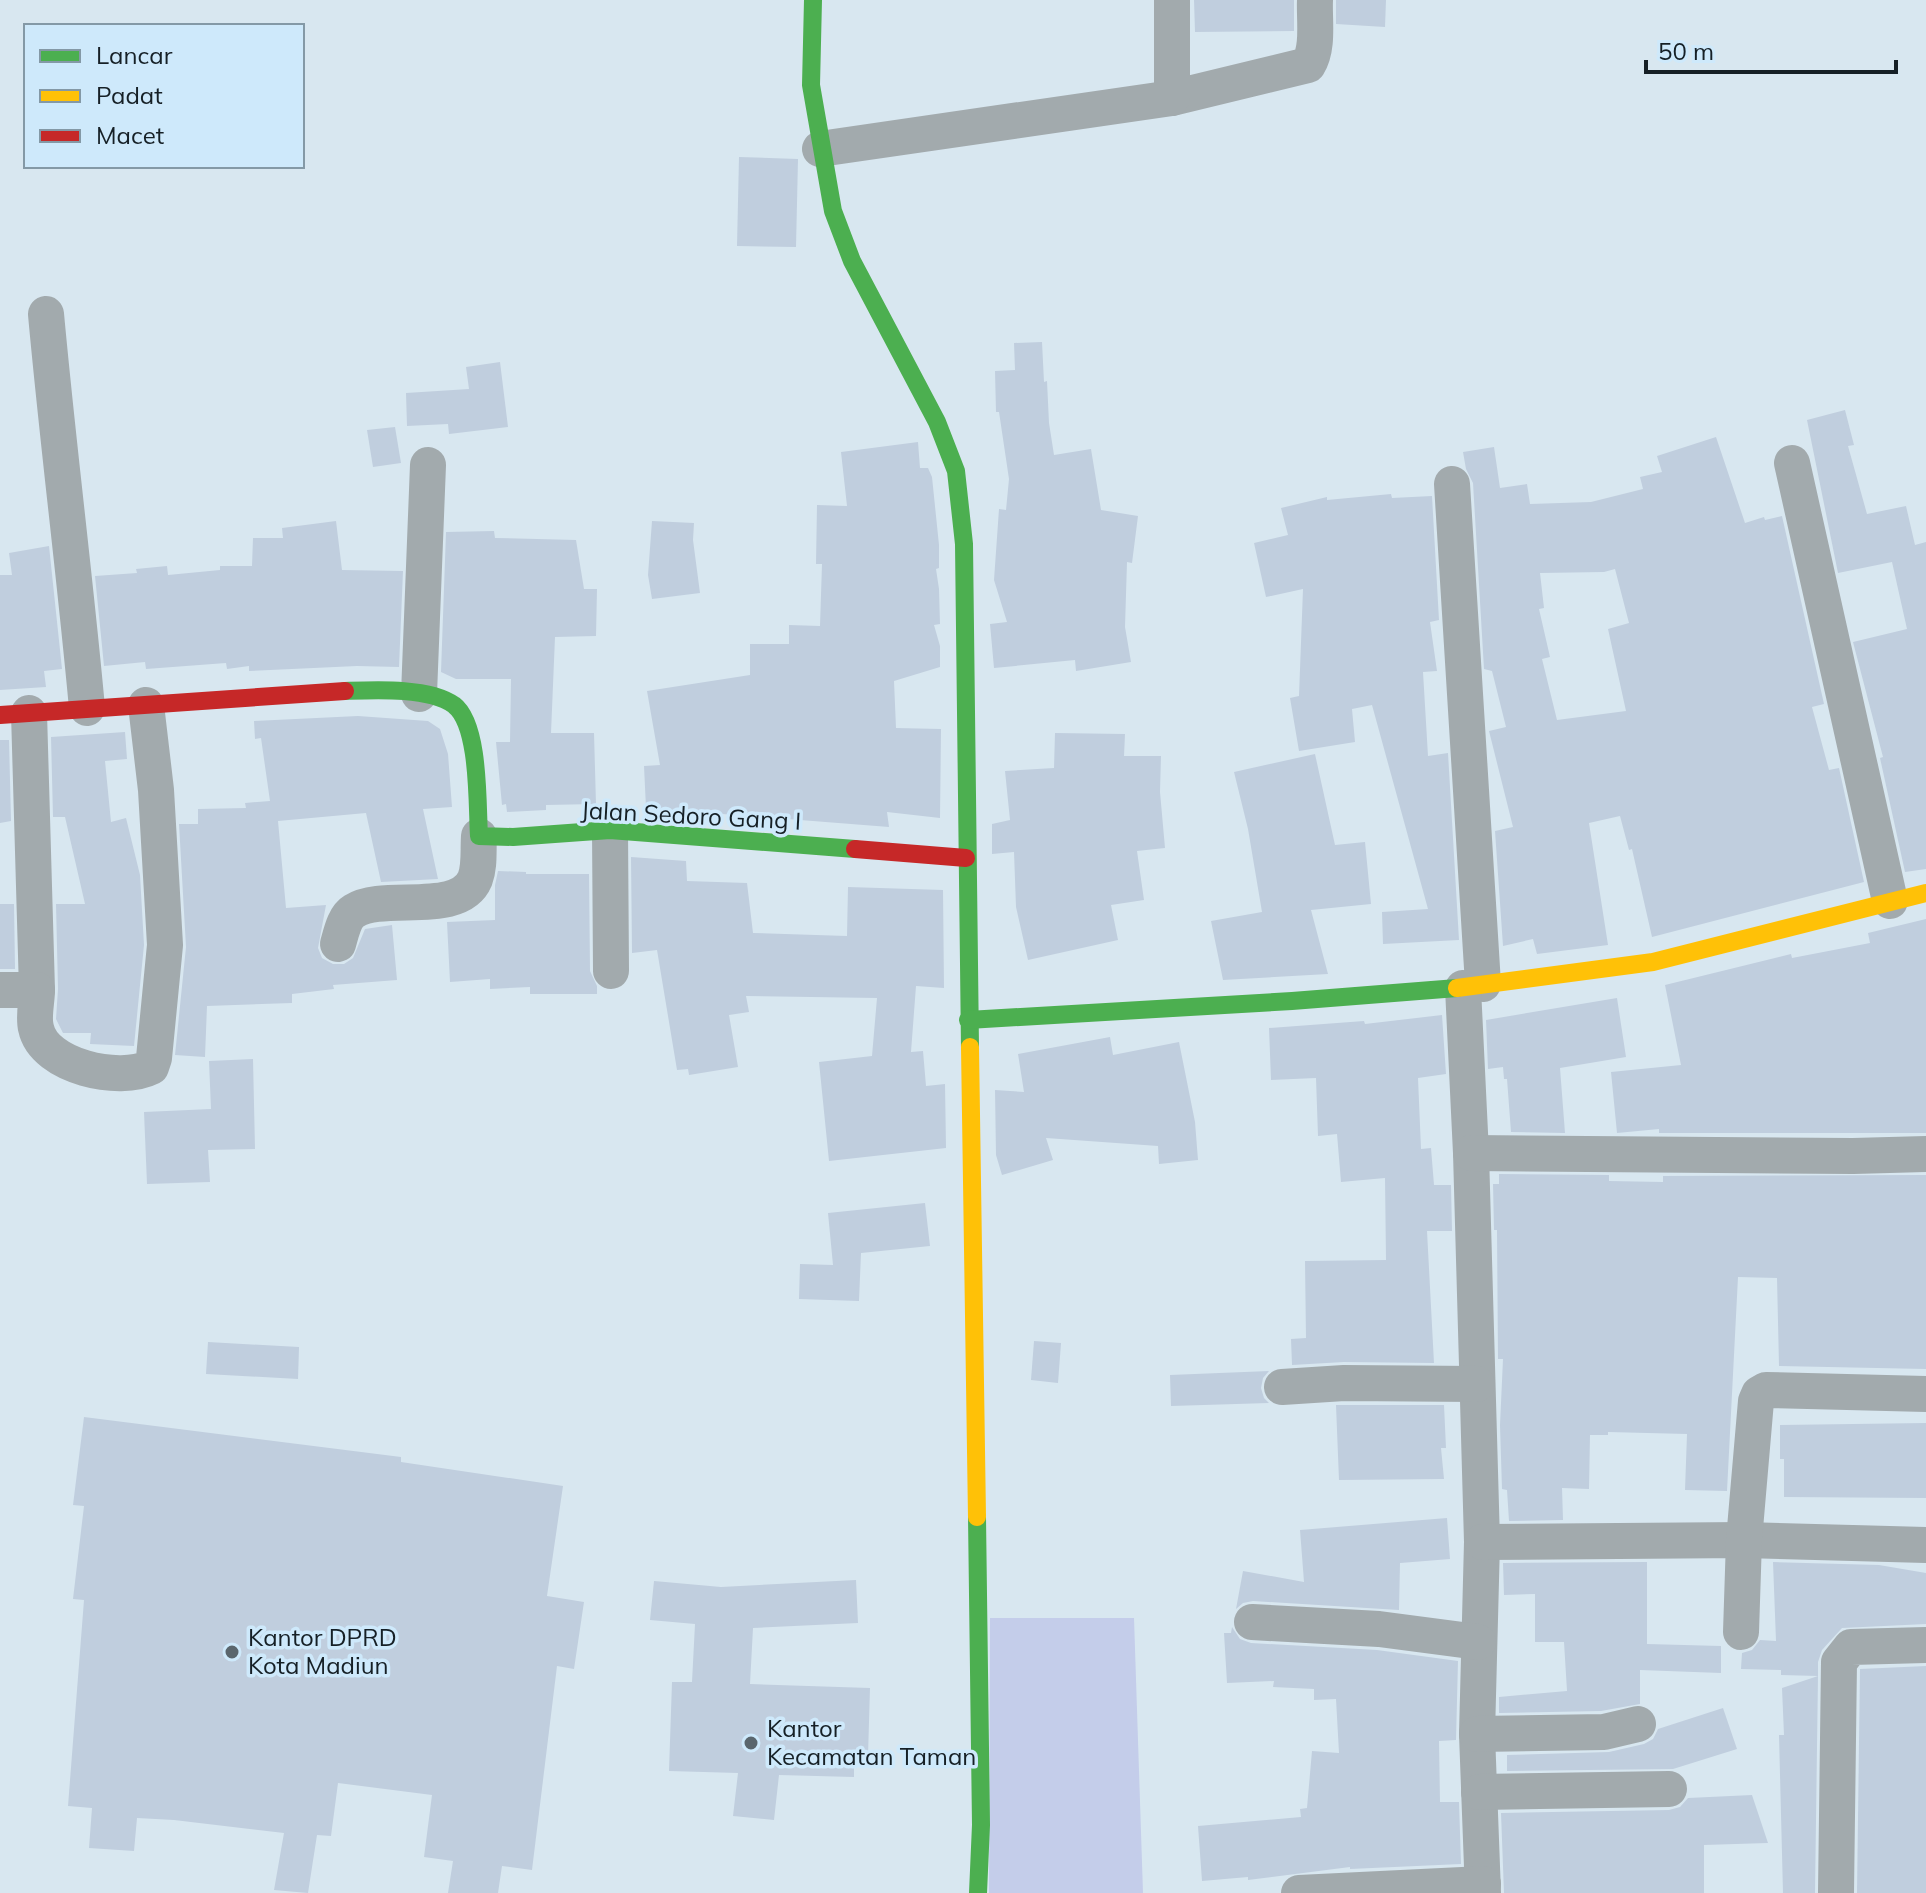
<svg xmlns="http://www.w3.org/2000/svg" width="1926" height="1893" viewBox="0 0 1926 1893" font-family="Mulish,sans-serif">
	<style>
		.green { fill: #c4cdea }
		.building { fill: #c0cede; fill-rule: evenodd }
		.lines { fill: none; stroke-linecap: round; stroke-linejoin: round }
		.street { stroke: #a2aaad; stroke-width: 36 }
		.fast { stroke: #4caf50; stroke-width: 18 }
		.slow { stroke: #ffc107; stroke-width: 18 }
		.jam { stroke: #c62828; stroke-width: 18 }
		.poi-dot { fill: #5a666d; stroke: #cee9fb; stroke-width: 3 }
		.labels { text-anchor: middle; stroke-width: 7; stroke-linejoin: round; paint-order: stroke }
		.street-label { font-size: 24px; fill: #162026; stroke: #cee9fb }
		.poi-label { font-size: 24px; fill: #162026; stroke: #cee9fb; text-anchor: start }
	</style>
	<rect width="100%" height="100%" fill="#d8e7f0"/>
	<path class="green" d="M 990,1618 L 1134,1618 L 1143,1893 L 989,1893 Z"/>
	<g class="building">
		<path d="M 1194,0 L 1294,0 L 1294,31 L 1195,32 Z"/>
		<path d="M 1336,0 L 1386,0 L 1385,27 L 1336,24 Z"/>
		<path d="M 739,157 L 798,159 L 796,247 L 737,246 Z"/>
		<path d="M 1042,342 L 1044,382 L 1047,381 L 1049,423 L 1054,455 L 1091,449 L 1101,510 L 1138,516 L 1132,563 L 1127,562 L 1125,627 L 1131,662 L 1076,671 L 1075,660 L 994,668 L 990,624 L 1007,622 L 994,580 L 999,509 L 1006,510 L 1009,479 L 999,412 L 996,412 L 995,371 L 1015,370 L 1014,343 Z"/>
		<path d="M 500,362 L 508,427 L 449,434 L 448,424 L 407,426 L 406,393 L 469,389 L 466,367 Z"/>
		<path d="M 1845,410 L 1854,445 L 1848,446 L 1867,514 L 1906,506 L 1915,545 L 1926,542 L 1926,869 L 1905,872 L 1880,758 L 1883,757 L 1853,642 L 1907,629 L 1892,562 L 1838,573 L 1807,420 Z"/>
		<path d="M 395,427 L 401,463 L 373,467 L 367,430 Z"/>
		<path d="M 1716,437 L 1745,523 L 1764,517 L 1765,520 L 1782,516 L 1824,704 L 1812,707 L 1829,770 L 1839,768 L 1864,882 L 1652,937 L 1632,849 L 1629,850 L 1620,816 L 1589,823 L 1608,945 L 1537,954 L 1533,939 L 1503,946 L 1495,831 L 1513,827 L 1489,731 L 1506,727 L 1492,671 L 1484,669 L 1473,483 L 1466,469 L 1463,452 L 1494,447 L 1500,488 L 1527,484 L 1530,504 L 1591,502 L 1643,489 L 1640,477 L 1662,472 L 1657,456 ZM 1615,569 L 1629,623 L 1608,629 L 1626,711 L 1557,720 L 1542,659 L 1550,657 L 1539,609 L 1544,608 L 1540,573 L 1604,572 Z"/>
		<path d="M 918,442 L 920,468 L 928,468 L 932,477 L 939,545 L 939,568 L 936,569 L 939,589 L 940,624 L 934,625 L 940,646 L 940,667 L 894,681 L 896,728 L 941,729 L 940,818 L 887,812 L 889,827 L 646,808 L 644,766 L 660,765 L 647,691 L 750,675 L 750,644 L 789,644 L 789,625 L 820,626 L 822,564 L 816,564 L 817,505 L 847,506 L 841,452 Z"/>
		<path d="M 1391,494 L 1392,498 L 1432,496 L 1439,620 L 1430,622 L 1437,671 L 1423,672 L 1428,756 L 1448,753 L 1459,940 L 1383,944 L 1382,912 L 1428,909 L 1372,705 L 1352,709 L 1355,742 L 1299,751 L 1290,698 L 1299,696 L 1303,589 L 1266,597 L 1254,543 L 1288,535 L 1281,508 L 1327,497 L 1327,500 Z"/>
		<path d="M 336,521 L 342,570 L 403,571 L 399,667 L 357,666 L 249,671 L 249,666 L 227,669 L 226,663 L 146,669 L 145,662 L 104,666 L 95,576 L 137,573 L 136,569 L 167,566 L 168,575 L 220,570 L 220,566 L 252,566 L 253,538 L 283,538 L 282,528 Z"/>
		<path d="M 652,521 L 694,523 L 693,540 L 700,593 L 652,599 L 648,575 Z"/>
		<path d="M 494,531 L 495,538 L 576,540 L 584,589 L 597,589 L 596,636 L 555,637 L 551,733 L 594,733 L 596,804 L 546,805 L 546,810 L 507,812 L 506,804 L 502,805 L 496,742 L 510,742 L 511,679 L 456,679 L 441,672 L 446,532 Z"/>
		<path d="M 49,546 L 62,669 L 44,671 L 46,687 L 0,690 L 0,575 L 12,575 L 9,553 Z"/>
		<path d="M 358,716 L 428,721 L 440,729 L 448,754 L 452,807 L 423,809 L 438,879 L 381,882 L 366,813 L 278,821 L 286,908 L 326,905 L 318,948 L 322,958 L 333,964 L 344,964 L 353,958 L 365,929 L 392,925 L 397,980 L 333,985 L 334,989 L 292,994 L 292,1003 L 207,1006 L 205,1057 L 175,1055 L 186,947 L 179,824 L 198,824 L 198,809 L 246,808 L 245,803 L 270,801 L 261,738 L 255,739 L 254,721 Z"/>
		<path d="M 125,732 L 127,759 L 105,761 L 111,822 L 126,818 L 140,875 L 144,945 L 134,1046 L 90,1044 L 91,1033 L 63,1033 L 56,1019 L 58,989 L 56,904 L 85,904 L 65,817 L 53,817 L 51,737 Z"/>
		<path d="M 1055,733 L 1125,734 L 1124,756 L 1161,756 L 1160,792 L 1165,848 L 1137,851 L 1144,900 L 1111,905 L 1118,940 L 1028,960 L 1016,907 L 1014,852 L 992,854 L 992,824 L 1010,820 L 1005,771 L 1054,768 Z"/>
		<path d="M 0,740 L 9,740 L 11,821 L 0,823 Z"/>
		<path d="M 1315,754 L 1335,845 L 1365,842 L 1371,904 L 1311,910 L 1328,974 L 1223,980 L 1211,921 L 1262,912 L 1248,829 L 1234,772 Z"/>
		<path d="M 631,857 L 686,861 L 687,881 L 747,883 L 753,933 L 847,936 L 848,887 L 943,890 L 944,988 L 916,986 L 911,1052 L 923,1051 L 926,1086 L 945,1084 L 946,1148 L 829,1161 L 819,1062 L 872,1056 L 877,998 L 746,996 L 749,1012 L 729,1015 L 738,1067 L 689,1075 L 688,1069 L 677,1070 L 657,950 L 632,953 Z"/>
		<path d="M 498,871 L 526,872 L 526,874 L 589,874 L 590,971 L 597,986 L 597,994 L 530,994 L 530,987 L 490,989 L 490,979 L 450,982 L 447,922 L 495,920 L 495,885 Z"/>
		<path d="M 0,904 L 14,904 L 15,969 L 0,969 Z"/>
		<path d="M 1926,919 L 1926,1133 L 1659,1133 L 1659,1129 L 1617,1133 L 1611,1072 L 1681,1065 L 1665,985 L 1791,954 L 1792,958 L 1870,943 L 1868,933 Z"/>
		<path d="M 1617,998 L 1626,1057 L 1560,1068 L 1565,1133 L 1511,1132 L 1507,1079 L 1504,1079 L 1503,1067 L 1488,1069 L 1486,1020 Z"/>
		<path d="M 1442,1015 L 1446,1074 L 1418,1078 L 1421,1149 L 1431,1148 L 1434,1185 L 1451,1185 L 1452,1231 L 1427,1231 L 1434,1363 L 1344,1362 L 1292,1365 L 1291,1339 L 1306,1338 L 1305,1261 L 1386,1260 L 1385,1178 L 1341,1182 L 1337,1134 L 1318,1136 L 1316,1078 L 1271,1080 L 1269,1028 L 1364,1021 L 1365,1024 Z"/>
		<path d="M 1110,1037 L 1113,1055 L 1179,1042 L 1195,1122 L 1198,1160 L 1159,1164 L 1158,1146 L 1046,1138 L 1053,1160 L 1002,1175 L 996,1155 L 995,1090 L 1024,1092 L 1018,1054 Z"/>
		<path d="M 253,1059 L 255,1149 L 208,1150 L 210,1182 L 147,1184 L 144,1112 L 211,1109 L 209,1061 Z"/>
		<path d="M 1499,1174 L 1609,1175 L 1609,1181 L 1663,1182 L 1663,1176 L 1926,1175 L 1926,1369 L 1779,1366 L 1777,1278 L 1738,1277 L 1727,1491 L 1685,1490 L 1687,1434 L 1608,1432 L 1608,1435 L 1590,1435 L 1589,1489 L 1562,1488 L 1563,1520 L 1509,1521 L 1507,1490 L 1502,1489 L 1500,1425 L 1503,1359 L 1498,1359 L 1497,1230 L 1494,1230 L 1493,1184 L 1499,1184 Z"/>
		<path d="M 925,1203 L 930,1246 L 861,1253 L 859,1301 L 799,1299 L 800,1264 L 833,1265 L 828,1213 Z"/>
		<path d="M 1034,1341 L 1061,1343 L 1058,1383 L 1031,1380 Z"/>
		<path d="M 208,1342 L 299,1347 L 298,1379 L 206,1374 Z"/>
		<path d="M 1269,1371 L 1263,1378 L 1261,1388 L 1264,1398 L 1269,1403 L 1171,1406 L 1170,1375 Z"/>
		<path d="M 1336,1405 L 1444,1405 L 1446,1448 L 1441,1448 L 1444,1479 L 1339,1480 Z"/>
		<path d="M 84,1417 L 401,1457 L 401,1462 L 563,1486 L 547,1596 L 584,1602 L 574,1669 L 557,1666 L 532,1870 L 502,1866 L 498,1893 L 448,1893 L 453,1861 L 424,1857 L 432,1795 L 338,1783 L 331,1836 L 317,1835 L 308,1893 L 274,1890 L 284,1833 L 174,1820 L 137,1818 L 134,1851 L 89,1848 L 92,1808 L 68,1806 L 84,1600 L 73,1599 L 84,1506 L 73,1505 Z"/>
		<path d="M 1926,1423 L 1926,1498 L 1784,1497 L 1784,1459 L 1780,1459 L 1780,1425 Z"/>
		<path d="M 1447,1518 L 1450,1559 L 1400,1563 L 1399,1610 L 1253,1601 L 1243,1603 L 1236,1609 L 1243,1571 L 1304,1582 L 1300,1530 Z"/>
		<path d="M 1647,1562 L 1647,1644 L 1721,1646 L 1721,1673 L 1640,1670 L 1640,1704 L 1601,1711 L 1499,1713 L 1499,1697 L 1567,1691 L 1564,1642 L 1535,1642 L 1535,1594 L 1504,1595 L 1503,1563 Z"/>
		<path d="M 1773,1562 L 1879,1565 L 1926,1573 L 1926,1624 L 1842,1628 L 1822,1650 L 1818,1662 L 1818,1676 L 1781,1675 L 1781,1670 L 1741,1669 L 1742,1653 L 1752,1650 L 1760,1640 L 1776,1641 Z"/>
		<path d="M 856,1580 L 858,1623 L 753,1628 L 750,1684 L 870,1688 L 868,1756 L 854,1756 L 854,1777 L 779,1775 L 774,1820 L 733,1816 L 738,1773 L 669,1771 L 672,1682 L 692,1682 L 695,1624 L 650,1620 L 654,1581 L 721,1587 Z"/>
		<path d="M 1232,1627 L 1240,1639 L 1251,1643 L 1377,1650 L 1458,1661 L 1456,1740 L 1439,1741 L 1440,1802 L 1459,1802 L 1461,1864 L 1350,1869 L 1350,1867 L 1248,1880 L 1248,1877 L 1202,1881 L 1198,1826 L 1301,1817 L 1300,1809 L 1307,1808 L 1312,1751 L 1339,1753 L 1336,1699 L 1314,1700 L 1314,1689 L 1273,1687 L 1274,1681 L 1227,1683 L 1224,1633 L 1231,1633 Z"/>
		<path d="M 1926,1666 L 1926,1893 L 1857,1893 L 1860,1669 Z"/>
		<path d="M 1818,1676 L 1815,1893 L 1783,1893 L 1779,1735 L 1784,1735 L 1782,1688 Z"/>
		<path d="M 1723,1708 L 1737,1749 L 1673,1769 L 1507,1771 L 1507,1755 L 1609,1752 L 1644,1744 L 1653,1739 L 1658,1729 Z"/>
		<path d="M 1752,1795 L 1768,1843 L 1704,1845 L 1704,1893 L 1504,1893 L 1501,1813 L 1669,1810 L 1680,1807 L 1688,1798 Z"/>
	</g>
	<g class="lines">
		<g class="street">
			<path d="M 1172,98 L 1308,65 C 1319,48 1314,19 1315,0"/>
			<path d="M 820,149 L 1172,98 L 1172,0"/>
			<path d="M 46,314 C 58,446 75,576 87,708"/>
			<path d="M 1792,463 L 1890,901"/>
			<path d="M 1452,484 L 1483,984"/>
			<path d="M 419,694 L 428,465"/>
			<path d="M 29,713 L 37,990"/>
			<path d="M 610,830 L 611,971"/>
			<path d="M 338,944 C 341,934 344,917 354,911 C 384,892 459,917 475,879 C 480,866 478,850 479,836"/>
			<path d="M 1463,988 L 1471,1153 L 1482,1542 L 1477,1734 L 1483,1893"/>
			<path d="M 0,990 L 37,990 C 37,1001 33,1017 36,1028 C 44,1067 120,1083 151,1067 L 154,1058 L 165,945 L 156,790 L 146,705"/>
			<path d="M 1471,1153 L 1853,1156 L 1926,1154"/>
			<path d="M 1282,1387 L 1344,1383 L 1477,1384"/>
			<path d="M 1482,1542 L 1744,1540 L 1926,1545"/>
			<path d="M 1252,1622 L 1379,1629 L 1478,1642"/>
			<path d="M 1741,1632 L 1744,1540 L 1756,1401 L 1759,1394 L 1766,1390 L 1926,1394"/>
			<path d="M 1477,1734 L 1604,1732 L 1638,1724"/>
			<path d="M 1479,1792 L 1669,1789"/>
			<path d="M 1299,1893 L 1483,1884"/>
			<path d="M 1836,1893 L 1839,1662 L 1851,1647 L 1926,1645"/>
		</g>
		<g class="fast">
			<path d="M 813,0 L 811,85 L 833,211 L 852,261 L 937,422 L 956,471 L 964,544 L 970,1047"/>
			<path d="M 345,691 C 374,690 429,687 454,705 C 480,725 477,805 479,836 L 513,837 L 610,830 L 855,849"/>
			<path d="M 968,1020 L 1292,1001 L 1457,988"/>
			<path d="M 977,1517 L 981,1825 L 978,1893"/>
		</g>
		<g class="slow">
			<path d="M 1457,988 L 1653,962 L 1926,893"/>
			<path d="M 970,1047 L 977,1517"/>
		</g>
		<g class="jam">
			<path d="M 0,715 L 345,691"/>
			<path d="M 855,849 L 966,858"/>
		</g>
	</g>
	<g class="poi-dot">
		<circle cx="232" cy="1652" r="8"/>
		<circle cx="751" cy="1743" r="8"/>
	</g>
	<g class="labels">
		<g class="street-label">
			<text transform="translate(691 816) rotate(3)" y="8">Jalan Sedoro Gang I</text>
		</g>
		<g class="poi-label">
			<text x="248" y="1646">Kantor DPRD<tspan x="248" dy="28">Kota Madiun</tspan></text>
			<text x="767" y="1737">Kantor<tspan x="767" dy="28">Kecamatan Taman</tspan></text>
		</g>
	</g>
	<rect x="24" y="24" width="280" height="144" fill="#cee9fb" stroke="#8499a6" stroke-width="2"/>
	<rect x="40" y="50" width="40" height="12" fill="#4caf50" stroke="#8499a6" stroke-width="2"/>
	<text x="96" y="64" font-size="24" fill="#162026">Lancar</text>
	<rect x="40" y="90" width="40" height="12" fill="#ffc107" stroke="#8499a6" stroke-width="2"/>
	<text x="96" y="104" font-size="24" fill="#162026">Padat</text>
	<rect x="40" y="130" width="40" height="12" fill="#c62828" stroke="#8499a6" stroke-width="2"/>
	<text x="96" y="144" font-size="24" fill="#162026">Macet</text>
	<path d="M1646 60v12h250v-12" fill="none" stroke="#162026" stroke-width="4"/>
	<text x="1658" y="60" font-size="24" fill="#162026" stroke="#cee9fb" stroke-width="6" paint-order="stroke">50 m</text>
</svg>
